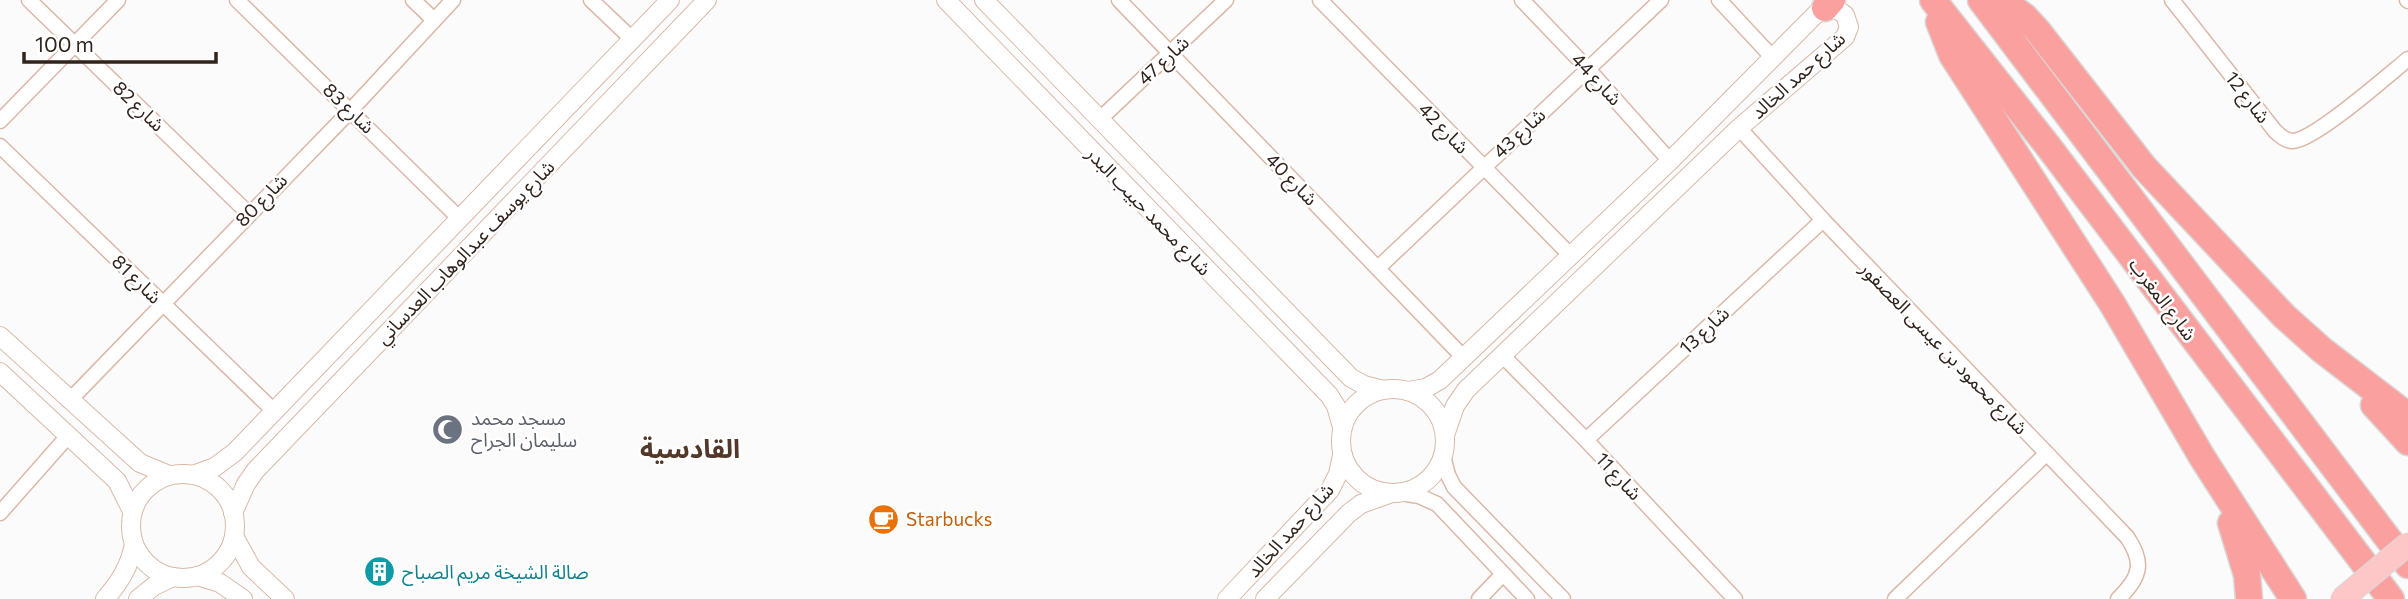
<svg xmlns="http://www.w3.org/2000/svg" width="2408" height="599" viewBox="0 0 2408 599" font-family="Commissioner,'Noto Sans Arabic',sans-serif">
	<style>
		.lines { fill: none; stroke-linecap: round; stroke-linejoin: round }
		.minor-casing { stroke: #dbb8a7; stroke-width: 17 }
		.tertiary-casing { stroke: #dbb8a7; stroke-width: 20 }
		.motorway-casing { stroke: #dad8d6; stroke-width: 29 }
		.minor { stroke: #fff; stroke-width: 14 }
		.tertiary { stroke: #fff; stroke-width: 18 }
		.motorway { stroke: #faa1a0; stroke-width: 26 }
		.primary-bridge-casing { stroke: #dad8d6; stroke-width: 25; stroke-linecap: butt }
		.primary-bridge { stroke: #fcc7c6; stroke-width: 23 }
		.labels { text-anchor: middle; stroke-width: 5; stroke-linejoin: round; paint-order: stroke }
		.street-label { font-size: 19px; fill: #31241d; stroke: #fff }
		.worship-label { font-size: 19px; fill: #5b616d; stroke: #fff; text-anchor: start }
		.food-label { font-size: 19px; fill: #c56008; stroke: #fff; text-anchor: start }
		.culture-label { font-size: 19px; fill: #0d838f; stroke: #fff; text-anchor: start }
		.district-label { font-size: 26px; font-weight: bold; fill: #533729; stroke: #fff }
	</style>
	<rect width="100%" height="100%" fill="#fbfbfb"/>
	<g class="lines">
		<defs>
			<g id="minor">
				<path d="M 29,0 L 248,213"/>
				<path d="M 237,0 L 459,218"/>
				<path d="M 413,0 L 434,20"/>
				<path d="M 591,0 L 632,39"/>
				<path d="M 1119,0 L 1464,358"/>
				<path d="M 1320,0 L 1570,255"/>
				<path d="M 1522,0 L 1587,68 L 1670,161"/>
				<path d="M 1719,0 L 1773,58"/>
				<path d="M 2172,0 L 2275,131 C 2280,136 2286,141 2293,141 C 2315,140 2387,76 2408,59"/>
				<path d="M 2407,0 L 2408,1"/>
				<path d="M 1100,119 L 1226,0"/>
				<path d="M 0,121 L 118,0"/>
				<path d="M 1739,128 L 1823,220 L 2127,537 C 2145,563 2140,578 2118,599"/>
				<path d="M 0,146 L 274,411"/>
				<path d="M 1378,268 L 1661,0"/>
				<path d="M 1502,355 L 1586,440 L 1735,599"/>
				<path d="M 69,401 L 351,110 L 453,0"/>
				<path d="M 1586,440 L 1823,220"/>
				<path d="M 1443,456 L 1448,475 L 1454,487 L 1563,599"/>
				<path d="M 1401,493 L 1419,496 L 1437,504 L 1527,599"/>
				<path d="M 0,513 L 68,436"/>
				<path d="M 1479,599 L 1503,574"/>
				<path d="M 1895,599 L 2046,454"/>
			</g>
			<g id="tertiary">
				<path d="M 946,0 L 1329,395 L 1336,406 L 1342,427"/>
				<path d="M 984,0 L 1351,378 L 1364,385 L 1383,390"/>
				<path d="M 0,336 L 140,463 L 169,475"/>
				<path d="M 0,372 L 117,481 L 132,511"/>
				<circle cx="1393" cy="441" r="52"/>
				<path d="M 1408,391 L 1426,388 L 1440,380 L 1670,161 L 1818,12 C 1828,6 1836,8 1845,15 L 1849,27 L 1845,37 L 1739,128 L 1466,390 L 1455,406 L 1445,435"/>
				<circle cx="183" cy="526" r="52"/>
				<path d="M 193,475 L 215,467 L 235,452 L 670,0"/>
				<path d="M 233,513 L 246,484 L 255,471 L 707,0"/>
				<path d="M 234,536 L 251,567 L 285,599"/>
				<path d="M 197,576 L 220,583 L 243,599"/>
				<path d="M 105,599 C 120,582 129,567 134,545"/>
				<path d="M 138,599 L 154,586 L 173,577"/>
				<path d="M 1227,599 L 1330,490 L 1338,474 L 1342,456"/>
				<path d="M 1265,599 L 1349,513 L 1361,504 L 1389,494"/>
			</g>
			<g id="motorway">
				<path d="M 1933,0 L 2048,146 L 2391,599"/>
				<path d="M 1981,0 L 2408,565"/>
				<path d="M 2002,0 L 2025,17 L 2037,30 L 2144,167 L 2284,316 L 2322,350 L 2408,416"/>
				<path d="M 1825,8 L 1832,0"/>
				<path d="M 1939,22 L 1952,55 L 2113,305 L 2202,457 L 2293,599"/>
				<path d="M 2374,405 L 2408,442"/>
				<path d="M 2231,523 L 2247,575 L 2249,599"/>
			</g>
		</defs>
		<use href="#minor" class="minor-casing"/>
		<use href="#tertiary" class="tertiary-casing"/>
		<use href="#motorway" class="motorway-casing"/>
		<use href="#minor" class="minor"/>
		<use href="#tertiary" class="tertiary"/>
		<use href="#motorway" class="motorway"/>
		<defs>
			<path id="primary-bridge" d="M 2342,599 L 2408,544"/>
		</defs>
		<use href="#primary-bridge" class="primary-bridge-casing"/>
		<use href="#primary-bridge" class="primary-bridge"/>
	</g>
	<defs>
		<symbol id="mosque-disc" viewBox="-11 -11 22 22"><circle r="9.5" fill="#6b7280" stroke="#fff"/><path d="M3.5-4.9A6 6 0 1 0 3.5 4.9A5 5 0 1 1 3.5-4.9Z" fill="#fff"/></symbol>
		<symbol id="cafe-disc" viewBox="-11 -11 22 22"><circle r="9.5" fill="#e8710a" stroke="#fff"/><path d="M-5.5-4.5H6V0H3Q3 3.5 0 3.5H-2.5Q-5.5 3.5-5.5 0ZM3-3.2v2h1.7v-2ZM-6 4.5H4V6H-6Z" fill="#fff"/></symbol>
		<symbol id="building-disc" viewBox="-11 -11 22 22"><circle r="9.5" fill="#0f9aa8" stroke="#fff"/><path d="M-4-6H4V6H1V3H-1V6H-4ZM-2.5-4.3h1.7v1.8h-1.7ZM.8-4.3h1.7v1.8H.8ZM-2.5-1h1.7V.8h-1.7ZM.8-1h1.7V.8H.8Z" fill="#fff"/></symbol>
	</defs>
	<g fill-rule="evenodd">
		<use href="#mosque-disc" x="430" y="412" width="35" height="35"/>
		<use href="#cafe-disc" x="866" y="502" width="35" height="35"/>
		<use href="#building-disc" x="362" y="554" width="35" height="35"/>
	</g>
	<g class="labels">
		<g class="street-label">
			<text transform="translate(1163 60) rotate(-43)" y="7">شارع 47</text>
			<text transform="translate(1798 75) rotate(-42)" y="7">شارع حمد الخالد</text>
			<text transform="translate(1597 79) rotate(47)" y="7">شارع 44</text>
			<text transform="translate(2248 97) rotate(52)" y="7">شارع 12</text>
			<text transform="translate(139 106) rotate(44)" y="7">شارع 82</text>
			<text transform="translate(349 108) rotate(44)" y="7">شارع 83</text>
			<text transform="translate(1444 128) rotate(46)" y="7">شارع 42</text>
			<text transform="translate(1519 133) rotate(-43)" y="7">شارع 43</text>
			<text transform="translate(1292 179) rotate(46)" y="7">شارع 40</text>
			<text transform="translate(261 200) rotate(-46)" y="7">شارع 80</text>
			<text transform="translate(1149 211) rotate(46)" y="7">شارع محمد حبيب البدر</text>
			<text transform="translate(465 252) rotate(-46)" y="7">شارع يوسف عبدالوهاب العدساني</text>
			<text transform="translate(137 279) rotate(44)" y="7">شارع 81</text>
			<text transform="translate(2163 299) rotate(53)" y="7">شارع المغرب</text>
			<text transform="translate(1704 330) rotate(-43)" y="7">شارع 13</text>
			<text transform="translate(1944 348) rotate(46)" y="7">شارع محمود بن عيسى العصفور</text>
			<text transform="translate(1619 476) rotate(47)" y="7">شارع 11</text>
			<text transform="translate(1290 530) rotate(-48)" y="7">شارع حمد الخالد</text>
		</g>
		<g class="worship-label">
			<text x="471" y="425">مسجد محمد<tspan x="471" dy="22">سليمان الجراح</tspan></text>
		</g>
		<g class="food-label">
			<text x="906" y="526">Starbucks</text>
		</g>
		<g class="culture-label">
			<text x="402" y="579">صالة الشيخة مريم الصباح</text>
		</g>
		<g class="district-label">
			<text x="690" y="458">القادسية</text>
		</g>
	</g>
	<path d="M24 52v10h192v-10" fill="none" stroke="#31241d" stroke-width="3.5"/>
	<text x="35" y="52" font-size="21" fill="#31241d" stroke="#ffffff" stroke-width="5" paint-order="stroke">100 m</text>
</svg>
